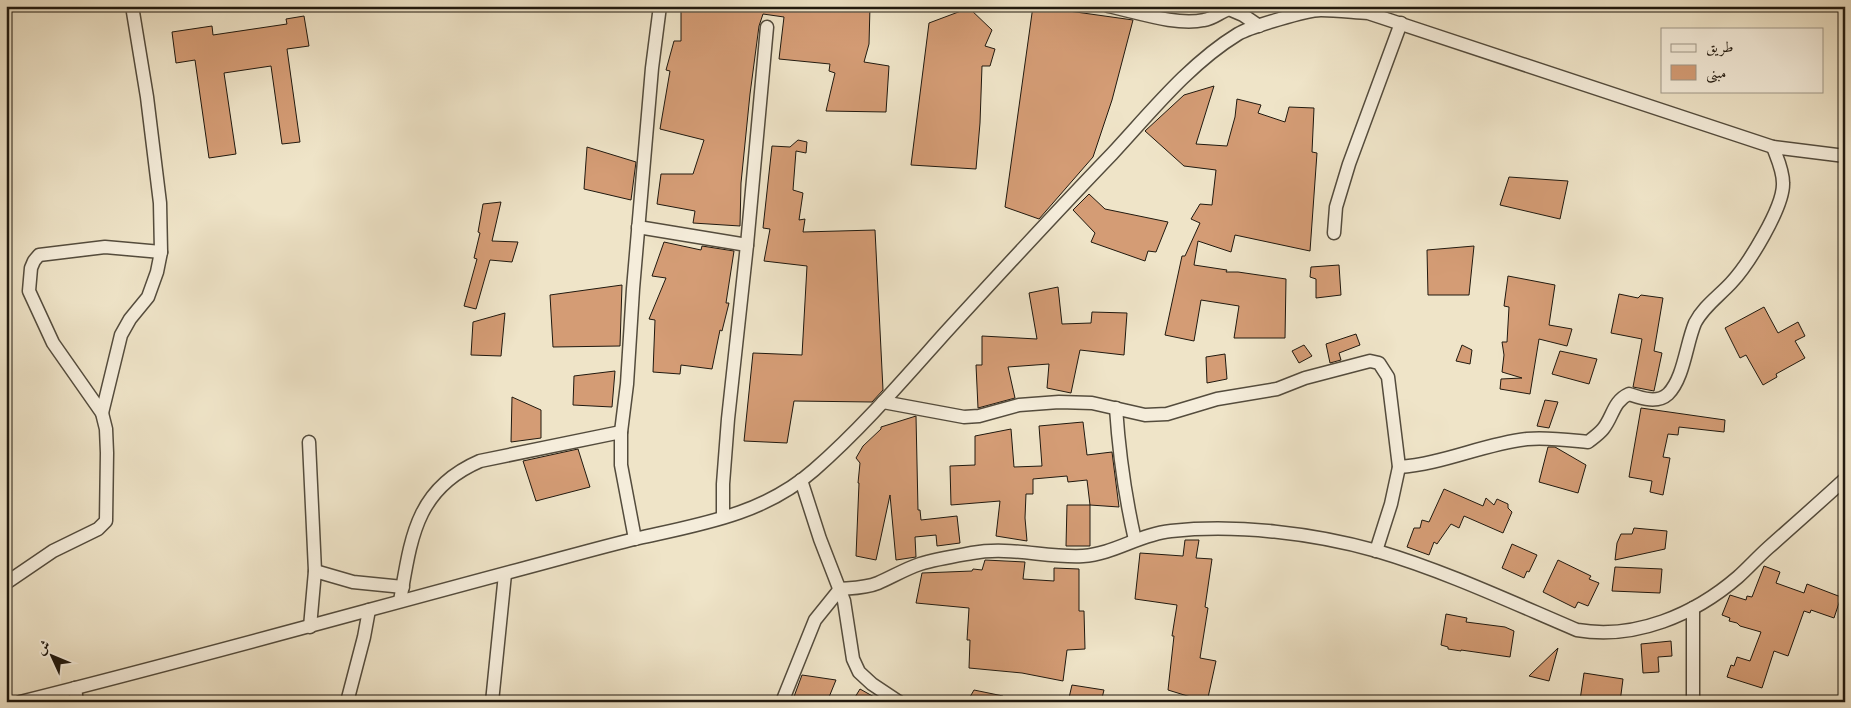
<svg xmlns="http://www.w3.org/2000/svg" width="1851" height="708" viewBox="0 0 1851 708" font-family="'Libre Bodoni',Amiri,serif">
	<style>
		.building { fill: #d49c75; stroke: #20190f }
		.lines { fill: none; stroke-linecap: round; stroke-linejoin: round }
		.street-casing { stroke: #544c3d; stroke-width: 15 }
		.street { stroke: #f5eddb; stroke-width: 12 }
	</style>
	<rect width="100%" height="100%" fill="#efe4c8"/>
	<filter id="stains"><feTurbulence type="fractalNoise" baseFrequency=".004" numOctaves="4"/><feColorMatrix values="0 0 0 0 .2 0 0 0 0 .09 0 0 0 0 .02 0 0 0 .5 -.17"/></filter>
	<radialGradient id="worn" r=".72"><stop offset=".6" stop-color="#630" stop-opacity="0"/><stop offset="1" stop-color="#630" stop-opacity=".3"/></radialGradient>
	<g class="building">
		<path d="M 681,6 L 733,6 L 755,11 L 756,6 L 870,6 L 869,44 L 864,62 L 889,66 L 886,112 L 826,111 L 835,73 L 829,71 L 830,64 L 779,59 L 784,17 L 763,14 L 759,26 L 750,94 L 741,183 L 740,226 L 693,223 L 695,211 L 657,204 L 661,174 L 693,174 L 704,140 L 660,129 L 670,71 L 666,70 L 674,41 L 681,41 Z"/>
		<path d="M 1033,6 L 1133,20 L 1112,100 L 1093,157 L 1039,219 L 1005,207 Z"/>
		<path d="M 969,8 L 992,30 L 985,46 L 995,49 L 990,66 L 982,66 L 980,123 L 976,169 L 911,165 L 929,23 Z"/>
		<path d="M 304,16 L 309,46 L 287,49 L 300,142 L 282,144 L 271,66 L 224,73 L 236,154 L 209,158 L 195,60 L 176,63 L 172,32 L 212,26 L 213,35 L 287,24 L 286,19 Z"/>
		<path d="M 1214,86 L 1196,144 L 1227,146 L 1235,117 L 1237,99 L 1261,105 L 1258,113 L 1285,122 L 1289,107 L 1314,108 L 1312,152 L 1317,153 L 1310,251 L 1235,235 L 1231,252 L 1198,241 L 1194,265 L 1227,270 L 1226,272 L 1238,272 L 1286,279 L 1285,338 L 1234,338 L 1239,306 L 1201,300 L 1194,341 L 1165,335 L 1182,256 L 1185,256 L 1200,223 L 1191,219 L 1200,204 L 1212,205 L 1216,170 L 1184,166 L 1145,131 L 1184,95 Z"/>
		<path d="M 798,140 L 807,142 L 806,153 L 796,151 L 793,190 L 803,193 L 799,220 L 805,219 L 803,232 L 875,230 L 883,390 L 872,402 L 794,401 L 787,443 L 744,441 L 753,353 L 802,355 L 807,266 L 764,261 L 770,229 L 763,228 L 772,146 L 790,147 Z"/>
		<path d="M 587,147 L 636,162 L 631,200 L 584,189 Z"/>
		<path d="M 1509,177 L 1568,181 L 1560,219 L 1500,205 Z"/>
		<path d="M 1089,194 L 1105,209 L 1168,222 L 1156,252 L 1148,251 L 1145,261 L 1091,242 L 1095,233 L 1073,210 Z"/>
		<path d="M 501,202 L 492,241 L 518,242 L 512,262 L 490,260 L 476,309 L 464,306 L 477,259 L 474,258 L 480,233 L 478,232 L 483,204 Z"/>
		<path d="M 664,242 L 701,250 L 702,246 L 734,251 L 726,303 L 729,303 L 722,331 L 720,330 L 712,369 L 681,365 L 680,374 L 653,372 L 655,320 L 649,319 L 666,278 L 652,276 Z"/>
		<path d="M 1474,246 L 1469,295 L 1428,295 L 1427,250 Z"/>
		<path d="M 1339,265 L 1341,295 L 1316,298 L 1316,279 L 1310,277 L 1311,267 Z"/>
		<path d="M 1508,276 L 1555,285 L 1549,325 L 1572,329 L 1567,346 L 1539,339 L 1530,394 L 1500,389 L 1501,379 L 1522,378 L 1502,372 L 1504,355 L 1502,342 L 1507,342 L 1509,307 L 1504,306 Z"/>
		<path d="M 622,285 L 620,346 L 553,347 L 550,295 Z"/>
		<path d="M 1058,287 L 1062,324 L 1091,323 L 1092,312 L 1127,313 L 1124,355 L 1080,350 L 1071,393 L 1047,388 L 1049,364 L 1008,367 L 1015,398 L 978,408 L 976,365 L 982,365 L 982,336 L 1037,339 L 1029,293 Z"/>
		<path d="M 1619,294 L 1638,298 L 1641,295 L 1663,298 L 1654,351 L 1662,353 L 1654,391 L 1633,387 L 1642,339 L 1611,333 Z"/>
		<path d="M 1764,307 L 1778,333 L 1798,322 L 1805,336 L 1795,341 L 1805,358 L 1776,374 L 1777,377 L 1763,385 L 1746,355 L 1740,358 L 1725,328 Z"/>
		<path d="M 505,313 L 501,356 L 471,355 L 473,322 Z"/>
		<path d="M 1356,334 L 1360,345 L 1339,353 L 1341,360 L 1330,363 L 1326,344 Z"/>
		<path d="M 1304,345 L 1312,356 L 1299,363 L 1292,351 Z"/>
		<path d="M 1462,345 L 1472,350 L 1470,364 L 1456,361 Z"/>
		<path d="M 1560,351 L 1597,359 L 1589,384 L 1552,374 Z"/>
		<path d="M 1225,354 L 1227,379 L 1207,383 L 1206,357 Z"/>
		<path d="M 615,371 L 612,407 L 573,405 L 574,376 Z"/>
		<path d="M 512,397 L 541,410 L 541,438 L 511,442 Z"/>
		<path d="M 1545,400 L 1558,402 L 1549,428 L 1537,426 Z"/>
		<path d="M 1641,408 L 1725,420 L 1724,432 L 1679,427 L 1678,435 L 1668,434 L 1663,457 L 1670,458 L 1663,495 L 1650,492 L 1652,481 L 1629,477 Z"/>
		<path d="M 916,416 L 918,510 L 920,510 L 921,520 L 957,516 L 960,543 L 937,546 L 936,535 L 915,537 L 916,557 L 896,560 L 890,495 L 876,560 L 856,556 L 859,483 L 858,483 L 860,463 L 856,458 L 863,446 L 881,429 L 881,427 Z"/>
		<path d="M 1083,422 L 1087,455 L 1112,452 L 1119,507 L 1090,505 L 1087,480 L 1068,482 L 1067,476 L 1033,479 L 1033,494 L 1026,494 L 1025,518 L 1027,541 L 996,536 L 1000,501 L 951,505 L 950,466 L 975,465 L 975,436 L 1011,429 L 1014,467 L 1042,466 L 1039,426 Z"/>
		<path d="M 1548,447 L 1555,447 L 1586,465 L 1578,493 L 1539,482 Z"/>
		<path d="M 578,449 L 590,487 L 536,501 L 523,461 Z"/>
		<path d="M 1444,489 L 1483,506 L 1486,498 L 1494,505 L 1497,499 L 1508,504 L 1508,508 L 1512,512 L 1503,533 L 1464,516 L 1459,528 L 1451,524 L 1437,544 L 1434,542 L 1429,555 L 1407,547 L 1414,528 L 1420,528 L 1422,520 L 1429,522 Z"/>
		<path d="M 1067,505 L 1090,505 L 1090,546 L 1066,546 Z"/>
		<path d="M 1634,528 L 1667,531 L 1665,549 L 1615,560 L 1617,543 L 1621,534 L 1632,534 Z"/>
		<path d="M 1185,540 L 1199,540 L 1196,558 L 1212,559 L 1205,607 L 1208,608 L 1200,658 L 1216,661 L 1207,702 L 1168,690 L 1174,636 L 1172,636 L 1177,605 L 1135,599 L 1140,553 L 1183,556 Z"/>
		<path d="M 1512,544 L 1537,555 L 1529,572 L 1527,571 L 1524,578 L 1502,568 Z"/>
		<path d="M 985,560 L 1025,562 L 1023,579 L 1054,581 L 1054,568 L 1079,569 L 1079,611 L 1084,611 L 1085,649 L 1067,650 L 1063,681 L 1022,673 L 969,668 L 970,640 L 967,640 L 969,608 L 916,603 L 922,573 L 972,571 L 973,569 L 982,570 Z"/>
		<path d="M 1558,560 L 1591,576 L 1589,579 L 1599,583 L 1588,606 L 1578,602 L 1575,608 L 1543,592 Z"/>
		<path d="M 1764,566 L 1780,572 L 1776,583 L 1804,593 L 1807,584 L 1841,597 L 1834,618 L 1811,610 L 1810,613 L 1804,611 L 1788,656 L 1774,651 L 1762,688 L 1727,677 L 1731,665 L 1734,666 L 1737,657 L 1750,661 L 1761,632 L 1740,626 L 1737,623 L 1729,621 L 1730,618 L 1722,615 L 1730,595 L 1746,600 L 1747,596 L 1752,597 Z"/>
		<path d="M 1615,567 L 1662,569 L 1660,593 L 1612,591 Z"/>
		<path d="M 1446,614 L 1467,618 L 1466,622 L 1505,627 L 1514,631 L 1510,657 L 1461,650 L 1461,651 L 1448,649 L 1448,647 L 1441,645 Z"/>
		<path d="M 1671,641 L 1672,656 L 1658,657 L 1659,672 L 1643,673 L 1641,644 Z"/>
		<path d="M 1558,648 L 1549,681 L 1529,676 Z"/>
		<path d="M 1584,673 L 1623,679 L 1620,702 L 1594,702 L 1580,700 Z"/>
		<path d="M 802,675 L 836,680 L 827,702 L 792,702 Z"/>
		<path d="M 1072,685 L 1104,690 L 1101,702 L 1068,702 Z"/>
		<path d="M 860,689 L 883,702 L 852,702 Z"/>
		<path d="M 974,690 L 1003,696 L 1003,702 L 967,702 Z"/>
	</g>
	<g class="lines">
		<defs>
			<g id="street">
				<path d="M 1108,6 C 1137,12 1176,26 1204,20 C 1213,19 1220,12 1229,9 L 1243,15 L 1259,26"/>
				<path d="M 638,227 L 747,245"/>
				<path d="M 1334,233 L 1336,207 L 1349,164 L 1401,23"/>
				<path d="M 883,402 L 964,417 L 979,416 L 1019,405 L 1059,402 L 1092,403 L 1145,415 L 1167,414 L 1217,399 L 1277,389 L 1305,378 L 1370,361 L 1379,363 L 1388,377 L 1399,467 L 1391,504 L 1376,551"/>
				<path d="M 1116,408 C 1119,453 1125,496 1135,540"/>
				<path d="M 102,413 L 121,335 L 130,319 L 148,297 L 157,272 L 161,252 L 160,203 L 147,97 L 132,6"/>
				<path d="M 309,442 L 315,571 L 310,627"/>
				<path d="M 1399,467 C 1443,464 1483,444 1527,439 C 1547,437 1568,440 1588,442 C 1593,438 1599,434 1603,429 C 1613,417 1613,401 1629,394 C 1641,398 1657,404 1668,394 C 1684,378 1686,344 1695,323 C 1703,307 1719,296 1731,283 C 1748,265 1784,207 1783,183 C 1783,170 1777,158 1773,147"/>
				<path d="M 801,480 L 820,539 L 844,601 L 853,659 L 859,672 L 872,684 L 899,702"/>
				<path d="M 723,517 L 723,484 L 728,419 L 747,245 L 767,27"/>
				<path d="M 635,539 L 621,465 L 621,432 L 627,384 L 633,289 L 652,68 L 660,6"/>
				<path d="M 315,571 L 353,582 L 403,587"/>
				<path d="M 6,583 L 53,551 L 98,529 L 106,521 L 107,453 L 106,429 L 102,413 L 53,343 L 29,291 L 31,268 L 34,261 L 39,255 L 105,247 L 161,252"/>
				<path d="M 400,601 C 411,539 415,489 480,461 L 621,432"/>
				<path d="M 75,688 L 77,702"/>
				<path d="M 20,702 C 189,660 356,613 525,568 C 563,558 601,547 639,538 C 702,524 764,514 814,470 C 861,429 903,380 945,333 C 1000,273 1055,213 1112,154 C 1151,112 1189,64 1238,34 C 1250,27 1307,10 1321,10 C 1336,10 1352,12 1368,13 L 1773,147 L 1845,156"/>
				<path d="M 347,702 L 364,637 L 369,610"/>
				<path d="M 492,702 L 505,574"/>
				<path d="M 782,702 L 815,620 L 840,589 C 852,588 866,588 878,583 C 892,577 905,569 920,564 C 936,559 955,556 972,553 C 1010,546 1046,558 1083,556 C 1114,554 1140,534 1171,531 C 1237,524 1313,533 1377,551 C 1445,571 1511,602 1577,630 C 1635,640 1694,615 1738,577 C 1748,568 1758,557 1768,548 C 1794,525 1820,502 1845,479"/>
				<path d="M 1693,702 L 1693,608"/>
			</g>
		</defs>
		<use href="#street" class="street-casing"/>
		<use href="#street" class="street"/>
	</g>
	<rect width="1851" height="708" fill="none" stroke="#efe4c8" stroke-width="25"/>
	<rect x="8" y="8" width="1836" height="693" fill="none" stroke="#20190f" stroke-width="2.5"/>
	<rect x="12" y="12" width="1826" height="683" fill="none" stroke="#20190f"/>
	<rect x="1661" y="28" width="162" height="65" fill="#f5eddb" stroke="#a09889"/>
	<rect x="1671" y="44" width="25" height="8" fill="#f5eddb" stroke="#a09889"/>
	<text x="1706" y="52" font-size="15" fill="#20190f">طريق</text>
	<rect x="1671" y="65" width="25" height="15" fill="#d49c75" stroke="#a09889"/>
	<text x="1706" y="78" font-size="15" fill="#20190f">مبنى</text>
	<g transform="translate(52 656) rotate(314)" stroke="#f5eddb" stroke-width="4" paint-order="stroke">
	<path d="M0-4L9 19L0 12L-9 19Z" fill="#20190f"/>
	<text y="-8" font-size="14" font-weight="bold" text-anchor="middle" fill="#20190f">ش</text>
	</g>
	<rect width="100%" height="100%" filter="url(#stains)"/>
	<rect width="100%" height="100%" fill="url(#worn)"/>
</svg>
